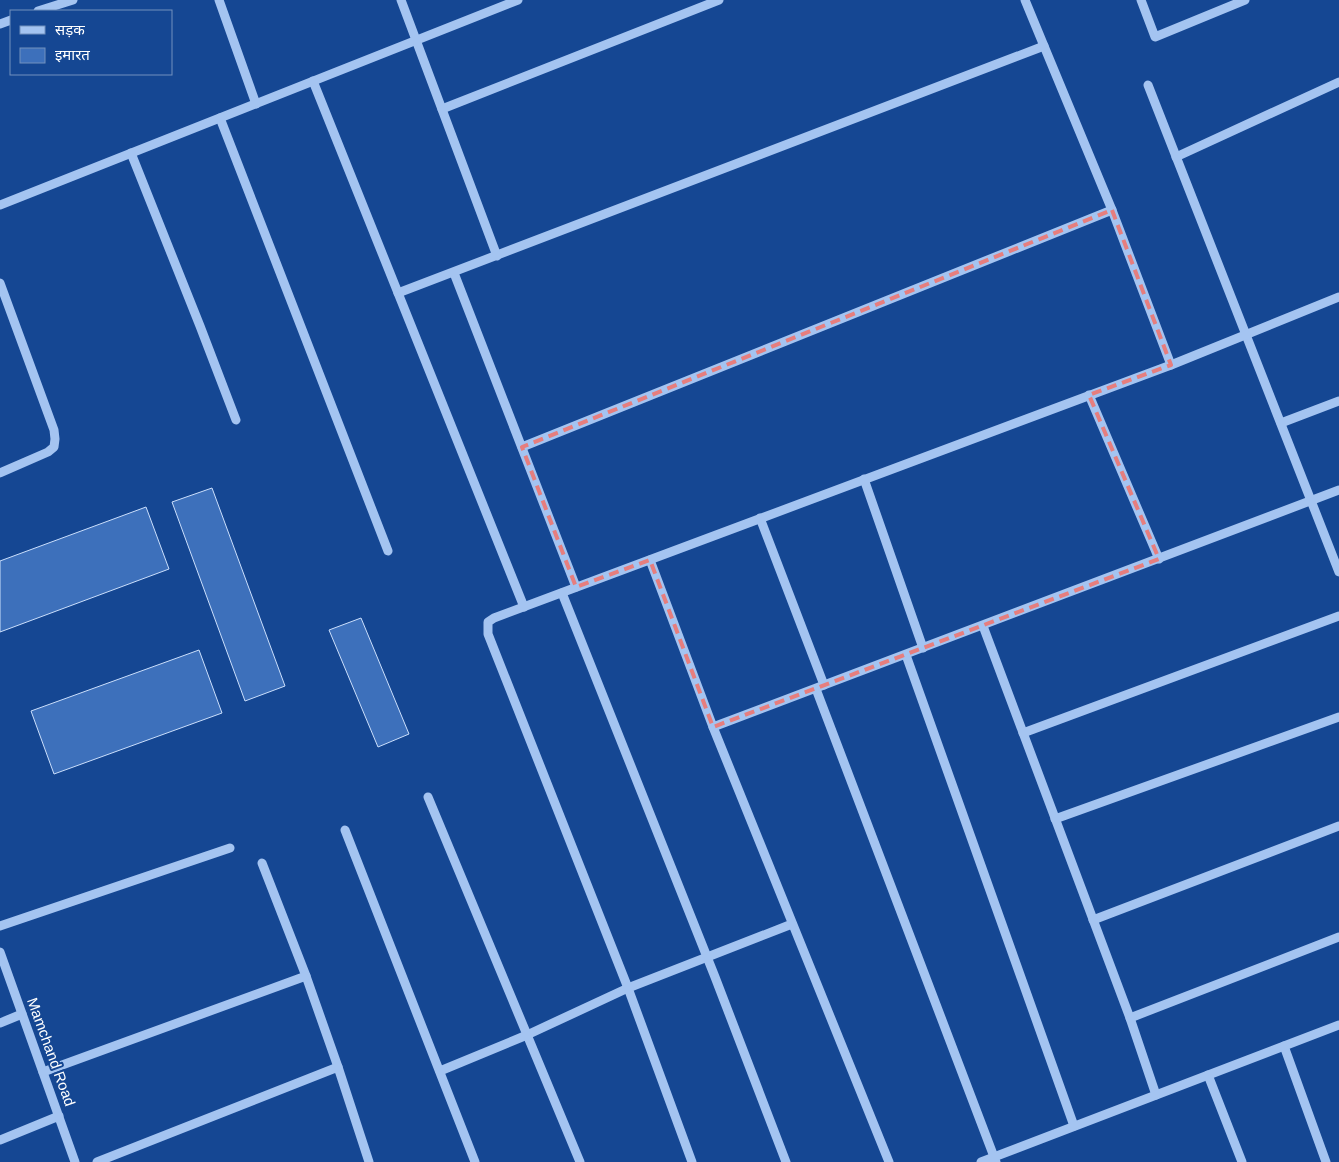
<svg xmlns="http://www.w3.org/2000/svg" width="1339" height="1162" viewBox="0 0 1339 1162" font-family="Helvetica,'Noto Sans Devanagari',sans-serif">
	<style>
		.building { fill: #3d70bb; stroke: #cbdffc }
		.lines { fill: none; stroke-linecap: round; stroke-linejoin: round }
		.minor { stroke: #a4c4f1; stroke-width: 9 }
		.marked { fill: none; stroke: #e67e7e; stroke-width: 4; stroke-dasharray: 10 6; stroke-linejoin: round }
		.labels { text-anchor: middle; stroke-width: 4; stroke-linejoin: round; paint-order: stroke }
		.street-label { font-size: 15px; fill: #fff; stroke: #154793 }
	</style>
	<rect width="100%" height="100%" fill="#154793"/>
	<g class="building">
		<path d="M 212,488 L 285,686 L 245,701 L 172,502 Z"/>
		<path d="M 146,507 L 169,569 L 0,632 L 0,561 Z"/>
		<path d="M 361,618 L 409,734 L 378,747 L 329,630 Z"/>
		<path d="M 199,650 L 222,713 L 54,774 L 31,711 Z"/>
	</g>
	<g class="lines">
		<g class="minor">
			<path d="M 219,0 L 256,104"/>
			<path d="M 401,0 L 497,256"/>
			<path d="M 1141,0 L 1155,37 L 1245,0"/>
			<path d="M 38,11 L 73,0"/>
			<path d="M 0,24 L 11,20"/>
			<path d="M 1044,46 L 1112,210 L 1171,365"/>
			<path d="M 313,81 L 524,607"/>
			<path d="M 1148,85 L 1339,572"/>
			<path d="M 442,109 L 719,0"/>
			<path d="M 220,118 L 388,551"/>
			<path d="M 131,153 L 200,326 L 236,420"/>
			<path d="M 1176,157 L 1339,82"/>
			<path d="M 0,205 L 518,0"/>
			<path d="M 454,273 L 576,587"/>
			<path d="M 0,283 L 54,430 L 55,439 L 54,447 L 48,452 L 0,473"/>
			<path d="M 398,293 L 1044,46 L 1025,0"/>
			<path d="M 1089,395 L 1159,559"/>
			<path d="M 1281,423 L 1339,401"/>
			<path d="M 522,447 L 1112,210"/>
			<path d="M 864,479 L 923,648"/>
			<path d="M 760,518 L 824,685"/>
			<path d="M 650,560 L 713,727 L 889,1162"/>
			<path d="M 562,593 L 715,977 L 786,1162"/>
			<path d="M 983,626 L 1130,1018 L 1156,1095"/>
			<path d="M 906,655 L 1074,1126"/>
			<path d="M 816,689 L 996,1162"/>
			<path d="M 713,727 L 1339,490"/>
			<path d="M 1023,733 L 1339,616"/>
			<path d="M 428,797 L 580,1162"/>
			<path d="M 1055,819 L 1339,717"/>
			<path d="M 345,830 L 475,1162"/>
			<path d="M 262,863 L 306,976 L 338,1067"/>
			<path d="M 1093,920 L 1339,826"/>
			<path d="M 0,926 L 230,848"/>
			<path d="M 0,952 L 75,1162"/>
			<path d="M 1130,1018 L 1339,937"/>
			<path d="M 0,1023 L 22,1014"/>
			<path d="M 1284,1046 L 1326,1162"/>
			<path d="M 440,1071 L 527,1035 L 628,988 L 792,924"/>
			<path d="M 43,1072 L 306,976"/>
			<path d="M 1208,1075 L 1242,1162"/>
			<path d="M 0,1140 L 59,1116"/>
			<path d="M 97,1162 L 338,1067 L 369,1162"/>
			<path d="M 692,1162 L 628,988 L 488,634 L 488,622 L 494,618 L 1171,365 L 1339,297"/>
			<path d="M 981,1162 L 1339,1025"/>
		</g>
	</g>
	<path class="marked" d="M 1112,210 L 1171,365 L 1089,395 L 1159,559 L 713,727 L 650,560 L 576,587 L 522,447 Z"/>
	<g class="labels">
		<g class="street-label">
			<text transform="translate(51 1052) rotate(70)" y="5">Mamchand Road</text>
		</g>
	</g>
	<rect x="10" y="10" width="162" height="65" fill="#154793" stroke="#7391be"/>
	<rect x="20" y="26" width="25" height="8" fill="#a4c4f1" stroke="#7391be"/>
	<text x="55" y="35" font-size="15" fill="#ffffff">सड़क</text>
	<rect x="20" y="48" width="25" height="15" fill="#3d70bb" stroke="#7391be"/>
	<text x="55" y="60" font-size="15" fill="#ffffff">इमारत</text>
</svg>
